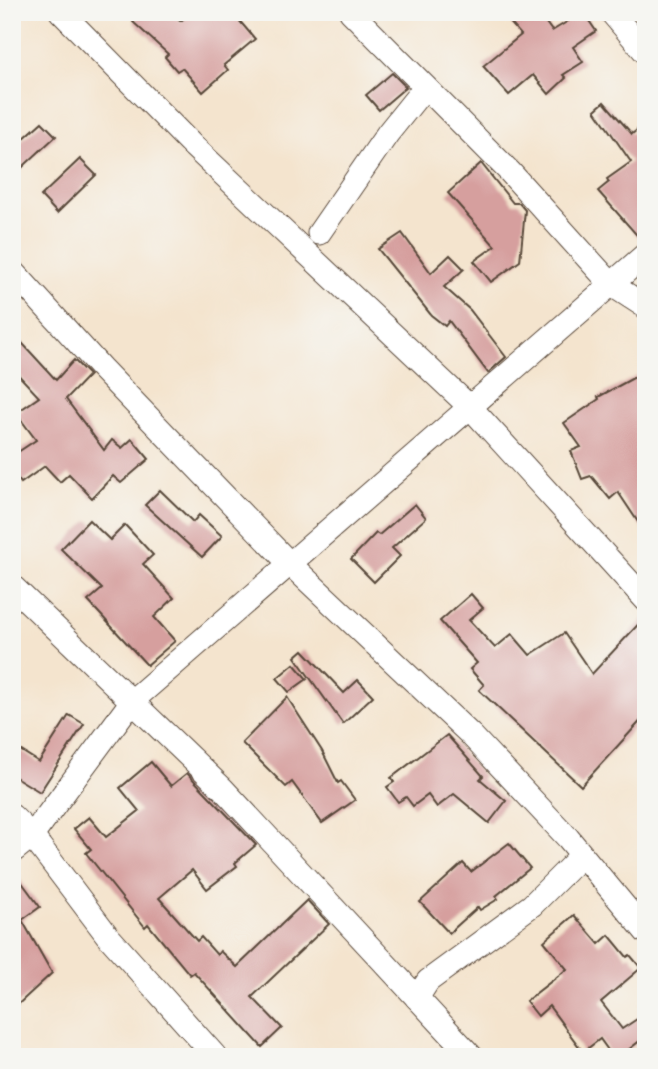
<svg xmlns="http://www.w3.org/2000/svg" width="658" height="1069" viewBox="0 0 658 1069" font-family="Vollkorn,serif">
	<style>
		.building { fill: #d69f9e }
		.lines { fill: none; stroke-linecap: round; stroke-linejoin: round }
		.minor-casing { stroke: #574638; stroke-width: 25 }
		.minor { stroke: #fff; stroke-width: 23 }
	</style>
	<rect width="100%" height="100%" fill="#f6f6f2"/>
	<filter id="ink" filterUnits="userSpaceOnUse"><feTurbulence type="fractalNoise" baseFrequency=".0143" numOctaves="2"/><feDisplacementMap in="SourceGraphic" scale="14" xChannelSelector="R" yChannelSelector="G"/><feConvolveMatrix kernelMatrix="1 2 1 2 8 2 1 2 1" color-interpolation-filters="sRGB"/></filter>
	<filter id="wash" filterUnits="userSpaceOnUse"><feTurbulence type="fractalNoise" baseFrequency=".00686" numOctaves="4" result="noise"/><feDisplacementMap in="SourceGraphic" scale="28" xChannelSelector="R" yChannelSelector="G"/><feGaussianBlur stdDeviation="1.57" result="paint"/><feColorMatrix in="noise" values="0 0 0 0 0 0 0 0 0 0 0 0 0 0 0 0 0 1.4 0 .05"/><feComposite in="paint" operator="in"/></filter>
	<g filter="url(#wash)">
		<rect width="100%" height="100%" fill="#f4e4ce"/>
		<g id="blocks">
			<g class="building">
				<path d="M 142,12 L 171,12 L 181,21 L 191,12 L 232,12 L 255,39 L 224,65 L 228,70 L 203,92 L 182,68 L 177,71 L 165,57 L 168,54 L 133,22 Z"/>
				<path d="M 501,12 L 538,12 L 552,31 L 583,12 L 596,31 L 573,47 L 583,62 L 563,75 L 566,78 L 549,94 L 533,75 L 509,95 L 483,66 L 521,35 Z"/>
				<path d="M 392,73 L 406,87 L 379,110 L 366,95 Z"/>
				<path d="M 604,102 L 632,134 L 637,130 L 646,142 L 646,240 L 642,241 L 598,191 L 609,182 L 607,179 L 631,162 L 595,110 Z"/>
				<path d="M 42,122 L 56,136 L 12,177 L 12,149 Z"/>
				<path d="M 80,159 L 96,175 L 57,213 L 41,196 Z"/>
				<path d="M 481,163 L 513,203 L 519,203 L 525,210 L 520,261 L 491,282 L 474,261 L 495,246 L 448,193 Z"/>
				<path d="M 402,233 L 431,273 L 450,255 L 464,269 L 444,287 L 470,310 L 506,357 L 488,373 L 449,321 L 445,326 L 431,315 L 378,249 Z"/>
				<path d="M 12,332 L 56,380 L 74,360 L 89,375 L 66,399 L 104,450 L 112,440 L 122,448 L 132,439 L 149,459 L 121,483 L 113,476 L 92,498 L 69,474 L 60,482 L 45,466 L 21,483 L 12,471 L 12,456 L 36,440 L 16,413 L 39,397 L 12,368 Z"/>
				<path d="M 646,371 L 646,534 L 618,492 L 610,499 L 591,476 L 582,479 L 571,451 L 581,447 L 564,423 L 599,399 L 598,397 Z"/>
				<path d="M 160,490 L 193,522 L 199,515 L 222,536 L 202,557 L 145,505 Z"/>
				<path d="M 415,504 L 426,518 L 392,548 L 400,556 L 374,582 L 351,559 L 376,533 L 379,535 Z"/>
				<path d="M 89,520 L 110,540 L 125,525 L 153,555 L 143,564 L 174,598 L 154,617 L 175,641 L 147,665 L 88,601 L 102,589 L 61,549 Z"/>
				<path d="M 471,594 L 483,608 L 469,620 L 495,648 L 512,634 L 530,655 L 564,633 L 592,674 L 646,616 L 646,715 L 581,786 L 479,690 L 484,685 L 470,669 L 477,663 L 440,621 Z"/>
				<path d="M 303,650 L 344,693 L 358,680 L 373,696 L 343,724 L 295,657 Z"/>
				<path d="M 294,664 L 307,679 L 289,692 L 277,678 Z"/>
				<path d="M 287,697 L 322,751 L 338,783 L 341,781 L 355,800 L 322,823 L 292,782 L 286,787 L 242,743 Z"/>
				<path d="M 69,715 L 84,724 L 40,792 L 12,775 L 12,745 L 39,762 Z"/>
				<path d="M 447,735 L 483,776 L 480,779 L 506,801 L 489,823 L 454,794 L 437,807 L 428,795 L 413,806 L 406,797 L 398,802 L 387,787 L 394,782 L 391,778 Z"/>
				<path d="M 151,762 L 171,786 L 187,773 L 256,845 L 235,863 L 237,866 L 207,889 L 192,870 L 159,898 L 197,941 L 201,937 L 217,955 L 220,951 L 237,967 L 307,900 L 329,924 L 252,997 L 282,1028 L 262,1047 L 194,972 L 190,975 L 148,924 L 145,927 L 86,853 L 91,849 L 74,829 L 89,817 L 106,837 L 139,811 L 120,788 Z"/>
				<path d="M 509,843 L 530,868 L 496,896 L 498,899 L 480,910 L 478,907 L 449,933 L 420,902 L 463,863 L 471,872 Z"/>
				<path d="M 12,869 L 40,907 L 22,920 L 52,973 L 12,1010 Z"/>
				<path d="M 574,915 L 599,944 L 609,935 L 627,957 L 630,955 L 641,968 L 601,1002 L 622,1029 L 646,1013 L 646,1036 L 619,1057 L 613,1057 L 600,1039 L 583,1052 L 549,1006 L 538,1016 L 526,1001 L 567,969 L 544,941 Z"/>
			</g>
		</g>
	</g>
	<g filter="url(#ink)">
		<use href="#blocks" fill-opacity="0" stroke="#574638" stroke-width="2"/>
		<g class="lines">
			<defs>
				<g id="minor">
					<path d="M 61,12 L 192,145 L 471,408 L 646,600"/>
					<path d="M 351,12 L 509,171 L 612,285 L 646,307"/>
					<path d="M 611,12 L 646,53"/>
					<path d="M 319,233 L 388,133 L 425,87"/>
					<path d="M 12,270 L 101,368 L 289,563 L 471,735 L 568,838 L 646,932"/>
					<path d="M 12,586 L 223,789 L 472,1057"/>
					<path d="M 12,816 L 32,836 L 107,935 L 216,1057"/>
					<path d="M 12,852 L 32,836 L 132,701 L 646,254"/>
					<path d="M 417,998 L 428,981 L 532,905 L 582,855"/>
				</g>
			</defs>
			<use href="#minor" class="minor-casing"/>
			<use href="#minor" class="minor"/>
		</g>
	</g>
	<rect width="658" height="1069" fill="none" stroke="#f6f6f2" stroke-width="42"/>
</svg>
